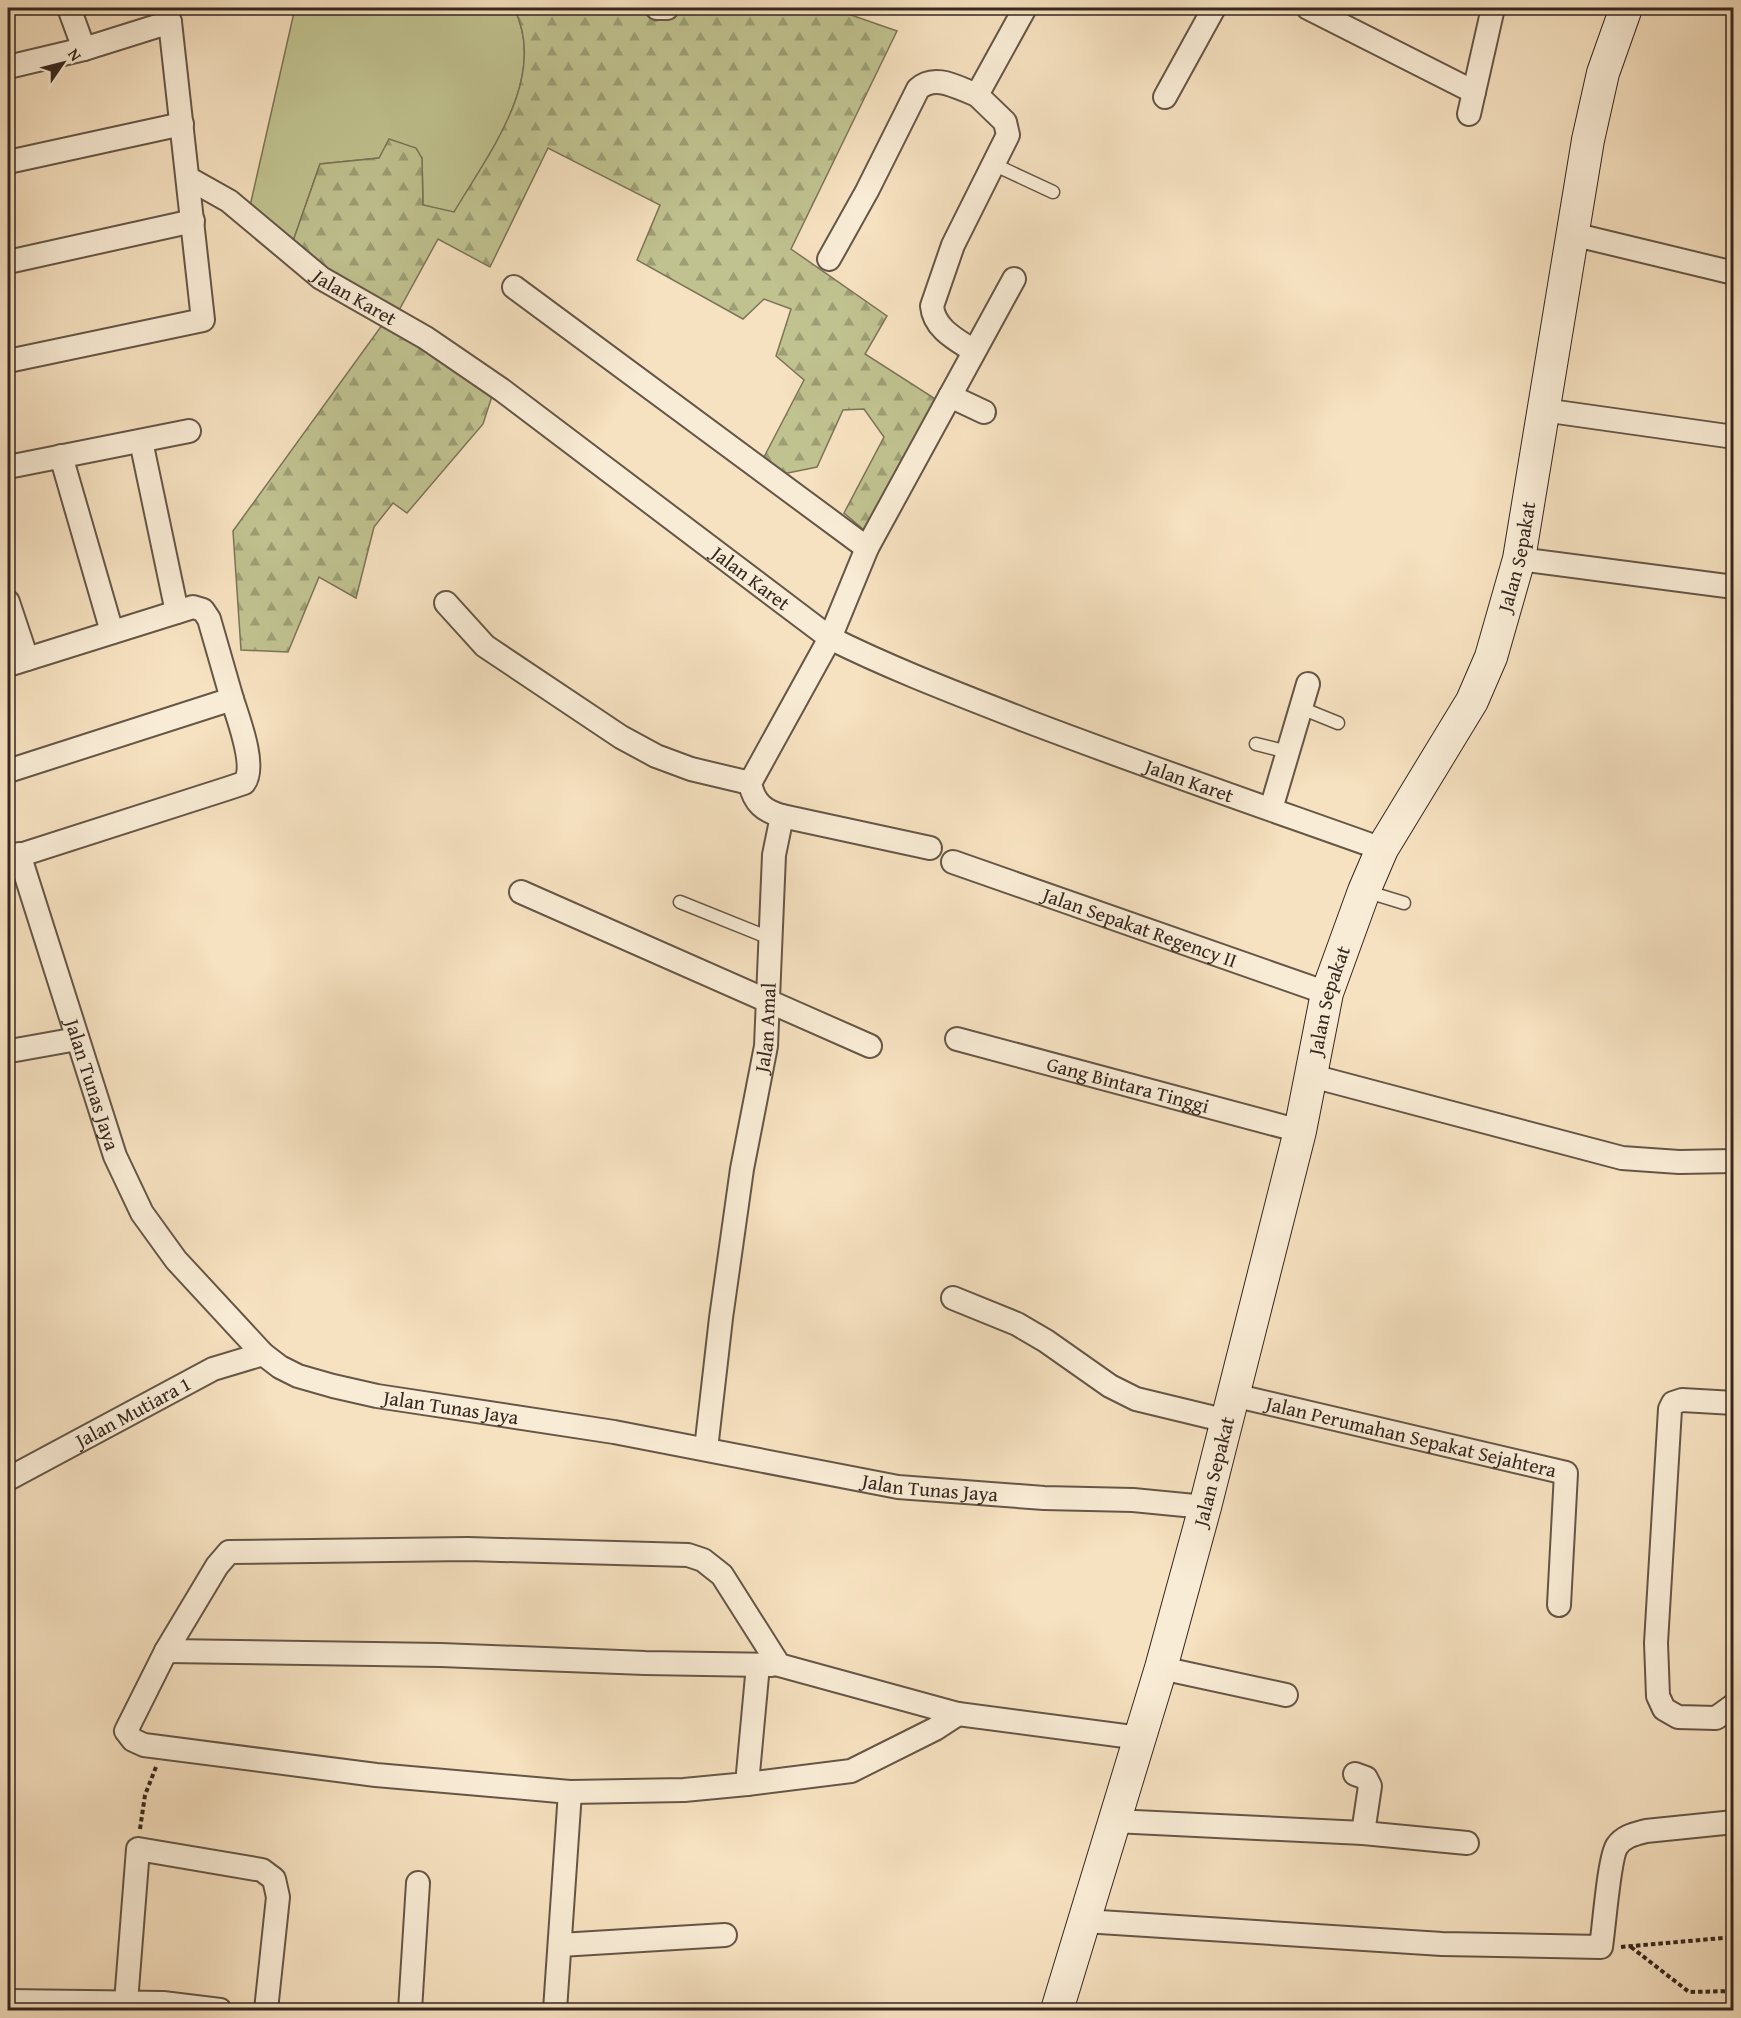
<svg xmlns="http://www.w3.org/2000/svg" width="1741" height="2018" viewBox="0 0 1741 2018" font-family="'Gentium Book Plus',serif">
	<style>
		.green { fill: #c0c290; stroke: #7b7458; stroke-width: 1.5 }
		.forest { fill: url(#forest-firs); stroke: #7b7458; stroke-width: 1.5 }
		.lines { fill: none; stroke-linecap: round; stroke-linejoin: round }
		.service-casing { stroke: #665647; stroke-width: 15 }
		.minor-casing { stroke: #665647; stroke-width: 26 }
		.secondary-casing { stroke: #36271f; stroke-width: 34 }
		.path { stroke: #36271f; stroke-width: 4; stroke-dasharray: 4.5 3; stroke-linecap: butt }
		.service { stroke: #f9ecd6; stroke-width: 12 }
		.minor { stroke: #f9ecd6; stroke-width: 22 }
		.secondary { stroke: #f9ecd6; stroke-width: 32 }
		.labels { text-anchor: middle; stroke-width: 4.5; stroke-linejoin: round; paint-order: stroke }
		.street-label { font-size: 20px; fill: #36271f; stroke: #f9ecd6 }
	</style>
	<defs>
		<pattern id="forest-firs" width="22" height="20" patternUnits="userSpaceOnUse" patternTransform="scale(1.5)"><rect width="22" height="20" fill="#c0c290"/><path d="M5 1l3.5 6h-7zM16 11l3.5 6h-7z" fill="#9d9e75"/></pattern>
	</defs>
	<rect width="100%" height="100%" fill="#f6e1c0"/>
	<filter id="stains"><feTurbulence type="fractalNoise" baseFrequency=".00333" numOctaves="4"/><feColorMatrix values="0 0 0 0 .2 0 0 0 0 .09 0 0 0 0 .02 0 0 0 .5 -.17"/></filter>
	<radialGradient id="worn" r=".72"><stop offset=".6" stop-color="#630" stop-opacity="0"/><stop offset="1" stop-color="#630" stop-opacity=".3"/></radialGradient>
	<path class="green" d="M 295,8 L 514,8 C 549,78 488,154 454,213 L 423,205 L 422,158 L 379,158 L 320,164 L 292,244 L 250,206 Z"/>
	<g class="forest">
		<path d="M 514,8 L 636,8 L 655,21 L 669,18 L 676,8 L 831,8 L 897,31 L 791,249 L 887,316 L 865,354 L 937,400 L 870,535 L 844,513 L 884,437 L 864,409 L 843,410 L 817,467 L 783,474 L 763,459 L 804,380 L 776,356 L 791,309 L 764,299 L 743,319 L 637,260 L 660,205 L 548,148 L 490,267 L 438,239 L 398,312 L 358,293 L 292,244 L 320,164 L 379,158 L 389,139 L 416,148 L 422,158 L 423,205 L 454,212 C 488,154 549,78 514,8 Z"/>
		<path d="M 385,321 L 494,390 L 483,424 L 407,513 L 393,503 L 374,527 L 356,598 L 319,577 L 288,652 L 241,650 L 233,531 Z"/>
	</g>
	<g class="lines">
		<defs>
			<g id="service">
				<path d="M 995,165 L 1053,192"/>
				<path d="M 1301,708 L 1338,723"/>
				<path d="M 1256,744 L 1288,752"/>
				<path d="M 1365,891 L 1404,903"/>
				<path d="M 680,902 L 772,939"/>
			</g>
			<g id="minor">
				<path d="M 69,8 L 84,49"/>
				<path d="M 657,8 L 667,8"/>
				<path d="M 1308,8 L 1474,92"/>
				<path d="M 8,67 L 84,49 L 170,22"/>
				<path d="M 1165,97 L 1214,8"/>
				<path d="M 1469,114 L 1493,8"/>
				<path d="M 8,162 L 182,124"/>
				<path id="s1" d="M 188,178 L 229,201 L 321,278 L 426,338 L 502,390 L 830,638 C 894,670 961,695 1027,721 C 1145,766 1264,807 1382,849"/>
				<path d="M 1572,234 L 1734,273"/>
				<path d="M 829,259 L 867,191 L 918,89 C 935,73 958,88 977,95 L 1025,8"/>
				<path d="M 8,262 L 193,221"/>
				<path d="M 514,287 L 867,548"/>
				<path d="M 974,351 C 957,340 934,329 932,306 L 953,245 L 1008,135 L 1005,122 L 977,95"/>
				<path d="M 8,361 L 203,320 L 170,22 L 164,8"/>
				<path d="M 950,396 L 984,412"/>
				<path d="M 1543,410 L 1734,437"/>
				<path d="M 141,441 L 177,612"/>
				<path d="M 61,456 L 112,632"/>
				<path d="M 8,467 L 189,431"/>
				<path d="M 1519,559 L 1734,587"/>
				<path d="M 8,602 L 27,659"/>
				<path d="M 446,603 L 485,646 L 621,737 L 656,756 L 691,769 L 750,783"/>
				<path d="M 8,665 L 193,607 L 203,610 L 209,619 L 232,699"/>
				<path d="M 8,771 L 232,699 C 238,718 257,767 244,783 L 226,789 L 8,859"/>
				<path d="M 1271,809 L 1308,684"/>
				<path d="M 782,816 L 930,848"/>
				<path id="s2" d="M 19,854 L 115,1156 L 142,1213 L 176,1260 L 263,1354 L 280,1367 L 298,1376 L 333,1386 L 377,1396 L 614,1432 L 898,1487 L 1044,1498 L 1133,1500 L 1205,1507"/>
				<path id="s3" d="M 953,862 L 1327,993"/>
				<path d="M 521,892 L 870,1046"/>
				<path id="s4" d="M 957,1039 L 1300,1131"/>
				<path d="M 10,1051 L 77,1039"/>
				<path d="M 1312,1076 L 1622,1158 L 1679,1162 L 1734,1161"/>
				<path d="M 953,1298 L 1017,1324 L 1046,1341 L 1110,1386 L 1136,1399 L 1227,1421"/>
				<path id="s5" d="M 1233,1395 L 1566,1473 L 1559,1605"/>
				<path d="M 1734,1403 L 1682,1400 L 1673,1403 L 1670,1409 L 1656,1643 L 1658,1696 L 1664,1709 L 1678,1717 L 1716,1718 L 1734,1705"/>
				<path id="s6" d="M 706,1449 L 721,1318 L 742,1169 L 766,1046 L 774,855 L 782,816 C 764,811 754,803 750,783 L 830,638 L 867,548 L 1014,279"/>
				<path id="s7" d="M 8,1479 L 213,1369 L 263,1354"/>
				<path d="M 166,1651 L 441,1655 L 645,1663 L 772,1665"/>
				<path d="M 758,1665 L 747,1784 L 684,1790 L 570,1792 L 376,1775 L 144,1745 L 133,1740 L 126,1731 L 166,1651 L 217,1566 L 229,1552 L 468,1549 L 688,1555 L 703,1560 L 722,1575 L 779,1665 L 958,1714 L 1140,1738"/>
				<path d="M 1161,1668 L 1286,1695"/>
				<path d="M 1355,1774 L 1366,1778 L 1370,1786 L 1363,1833"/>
				<path d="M 747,1784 L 851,1771 L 935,1729 L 958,1714"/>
				<path d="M 1114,1821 L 1363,1833 L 1467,1843"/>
				<path d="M 1084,1921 L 1442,1944 L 1601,1947 C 1604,1928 1609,1858 1617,1846 C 1624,1836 1635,1834 1646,1831 L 1734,1822"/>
				<path d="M 560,1945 L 725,1935"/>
				<path d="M 8,2001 L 163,2003 L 220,2010"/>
				<path d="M 126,2002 L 138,1849 L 262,1870 L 274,1879 L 278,1897 L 266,2010"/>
				<path d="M 410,2010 L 418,1883"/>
				<path d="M 555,2010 L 570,1792"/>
			</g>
			<g id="secondary">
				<path id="s8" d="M 1057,2010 L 1161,1668 L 1205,1507 L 1300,1131 L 1327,993 L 1364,891 L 1382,849 L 1472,701 L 1491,657 L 1519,559 L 1588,140 L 1603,73 L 1626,8"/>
			</g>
		</defs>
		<use href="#service" class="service-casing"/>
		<use href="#minor" class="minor-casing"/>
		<use href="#secondary" class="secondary-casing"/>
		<g class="path">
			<path d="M 140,1829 L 145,1795 L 156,1767"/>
			<path d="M 1621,1947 L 1734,1937"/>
			<path d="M 1631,1947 L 1689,1992 L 1734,1991"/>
		</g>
		<use href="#service" class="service"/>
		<use href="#minor" class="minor"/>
		<use href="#secondary" class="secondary"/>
	</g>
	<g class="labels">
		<g class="street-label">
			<text dy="7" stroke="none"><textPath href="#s1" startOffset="206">Jalan Karet</textPath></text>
			<text dy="7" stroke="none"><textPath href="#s8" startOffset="1532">Jalan Sepakat</textPath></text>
			<text dy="7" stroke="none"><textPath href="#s1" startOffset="692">Jalan Karet</textPath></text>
			<text dy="7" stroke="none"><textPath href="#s1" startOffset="1178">Jalan Karet</textPath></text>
			<text dy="7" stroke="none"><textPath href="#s3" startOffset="198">Jalan Sepakat Regency II</textPath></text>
			<text dy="7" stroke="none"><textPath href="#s8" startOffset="1046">Jalan Sepakat</textPath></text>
			<text dy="7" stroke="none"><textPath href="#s6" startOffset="426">Jalan Amal</textPath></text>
			<text dy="7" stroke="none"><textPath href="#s2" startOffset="242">Jalan Tunas Jaya</textPath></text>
			<text dy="7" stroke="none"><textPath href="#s4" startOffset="177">Gang Bintara Tinggi</textPath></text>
			<text dy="7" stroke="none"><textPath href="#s2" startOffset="764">Jalan Tunas Jaya</textPath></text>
			<text dy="7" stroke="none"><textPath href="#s7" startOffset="142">Jalan Mutiara 1</textPath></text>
			<text dy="7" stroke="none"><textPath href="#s5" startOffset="183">Jalan Perumahan Sepakat Sejahtera</textPath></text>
			<text dy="7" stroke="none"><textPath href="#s8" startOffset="561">Jalan Sepakat</textPath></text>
			<text dy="7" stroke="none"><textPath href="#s2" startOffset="1250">Jalan Tunas Jaya</textPath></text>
		</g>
	</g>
	<rect width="1741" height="2018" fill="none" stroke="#f6e1c0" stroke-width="30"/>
	<rect x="9" y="9" width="1723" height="2000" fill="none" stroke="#36271f" stroke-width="3"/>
	<rect x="15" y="15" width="1711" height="1988" fill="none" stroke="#36271f" stroke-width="1.5"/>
	<g transform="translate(63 63) rotate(55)" stroke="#f9ecd6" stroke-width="4.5" paint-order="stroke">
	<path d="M0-4.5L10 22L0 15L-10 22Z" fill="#36271f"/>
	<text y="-9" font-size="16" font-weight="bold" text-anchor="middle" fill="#36271f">N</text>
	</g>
	<rect width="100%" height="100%" filter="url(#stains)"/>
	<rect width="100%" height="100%" fill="url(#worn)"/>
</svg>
